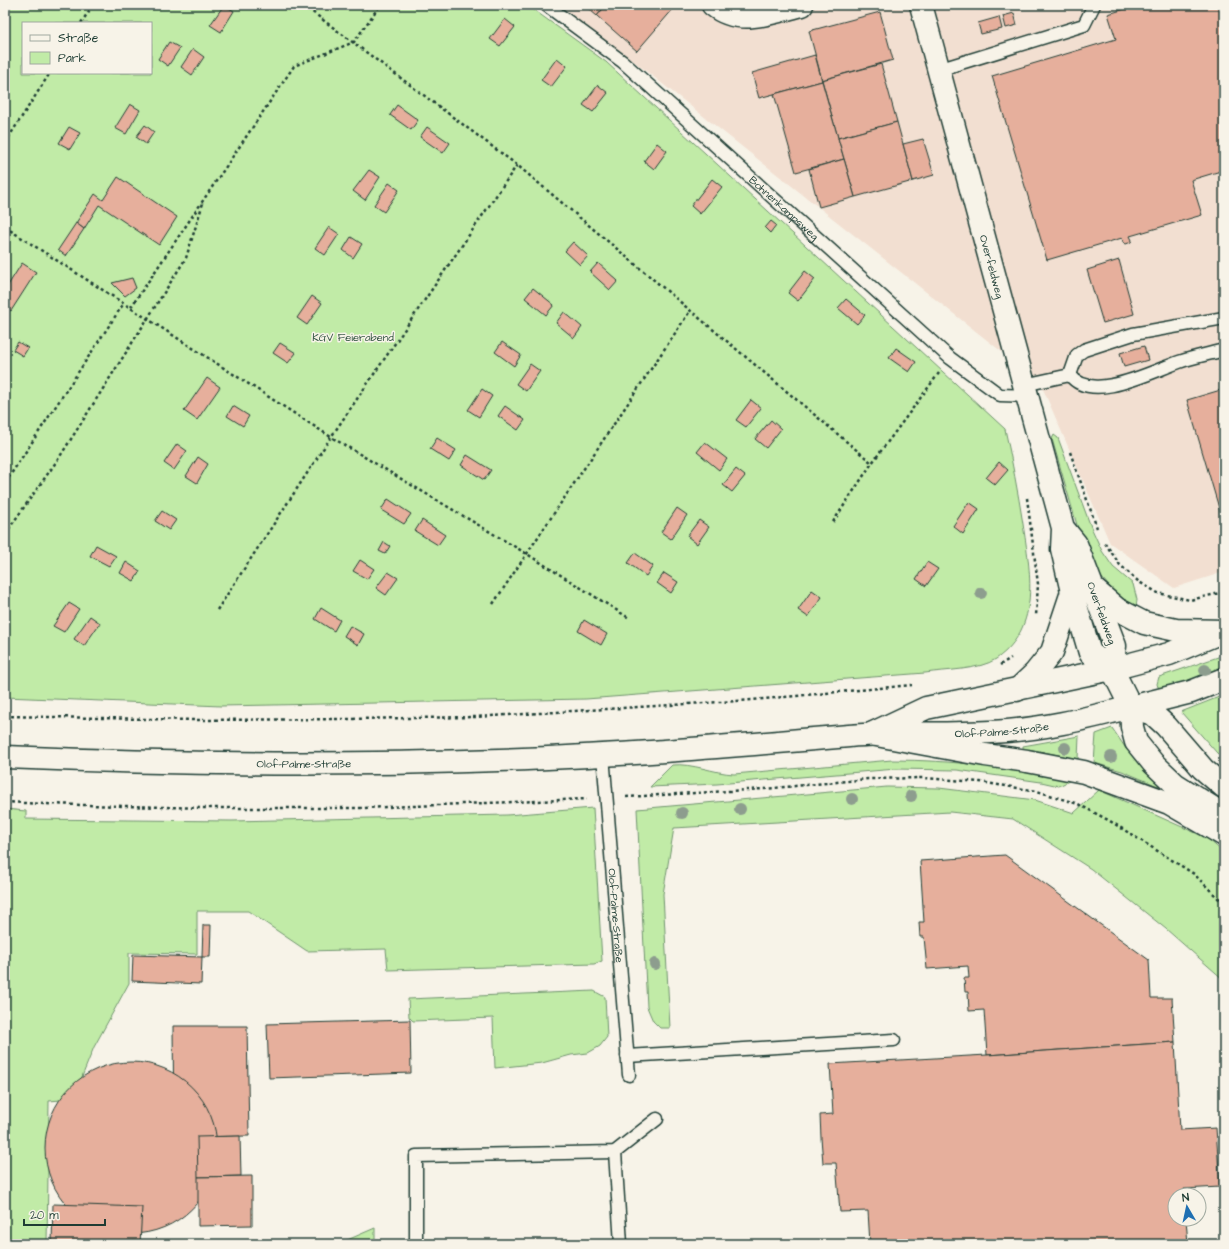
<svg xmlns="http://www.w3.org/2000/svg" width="1229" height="1249" viewBox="0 0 1229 1249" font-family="'Architects Daughter',sans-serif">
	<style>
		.built { fill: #f2dfd1 }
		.green { fill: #c1eba7; stroke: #70946e; fill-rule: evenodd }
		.building { fill: #e6af9c; stroke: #1f3d34 }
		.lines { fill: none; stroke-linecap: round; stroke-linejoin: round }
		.service-casing { stroke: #1f3d34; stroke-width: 15 }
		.minor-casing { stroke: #1f3d34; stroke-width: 25 }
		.tertiary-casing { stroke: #1f3d34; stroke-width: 25 }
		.secondary-casing { stroke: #1f3d34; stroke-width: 25 }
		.trunk-casing { stroke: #1f3d34; stroke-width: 25 }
		.path { stroke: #1f3d34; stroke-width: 2.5; stroke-dasharray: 3 3; stroke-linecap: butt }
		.service { stroke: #f7f3e8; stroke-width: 12 }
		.minor { stroke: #f7f3e8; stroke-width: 22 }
		.tertiary { stroke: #f7f3e8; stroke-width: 22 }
		.secondary { stroke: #f7f3e8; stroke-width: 22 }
		.trunk { stroke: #f7f3e8; stroke-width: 22 }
		.tree { fill: #8d9d8e }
		.labels { text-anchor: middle; stroke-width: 3; stroke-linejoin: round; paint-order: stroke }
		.street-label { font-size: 11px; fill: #1f3d34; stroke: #f7f3e8 }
		.park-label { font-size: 11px; fill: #375745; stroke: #f7f3e8 }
	</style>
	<rect width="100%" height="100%" fill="#f7f3e8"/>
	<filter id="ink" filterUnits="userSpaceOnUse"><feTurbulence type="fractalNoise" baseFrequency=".025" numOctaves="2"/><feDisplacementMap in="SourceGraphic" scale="8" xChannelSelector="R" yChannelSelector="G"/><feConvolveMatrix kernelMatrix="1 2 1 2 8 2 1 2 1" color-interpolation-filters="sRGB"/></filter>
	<g filter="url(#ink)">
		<path class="built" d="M 555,5 L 1224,5 L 1224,572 L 1174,588 L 1110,543 L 1040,382 L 636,63 Z"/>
		<g class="green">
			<path d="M 5,5 L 527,5 L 606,62 L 1005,429 C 1012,461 1018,492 1023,524 C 1030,571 1042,627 996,659 C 980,670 945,670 925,673 L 586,699 L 221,706 L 5,697 ZM 23,23 L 151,23 L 151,73 L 23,73 Z"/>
			<path d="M 1054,435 L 1058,438 L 1091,527 L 1102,551 L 1113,567 L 1133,584 L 1137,600 L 1136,607 L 1120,597 L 1108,585 L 1097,572 L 1079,532 L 1052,439 Z"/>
			<path d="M 1224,655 L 1224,669 L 1199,680 L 1161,688 L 1158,687 L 1157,684 L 1159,677 Z"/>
			<path d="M 1224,695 L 1224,761 L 1181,712 Z"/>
			<path d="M 1112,728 L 1127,750 L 1160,783 L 1160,785 L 1158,786 L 1122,771 L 1094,763 L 1096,734 Z"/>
			<path d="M 1079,736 L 1078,759 L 1023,748 L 1023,746 Z"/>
			<path d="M 892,760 C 951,760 1012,767 1069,781 L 1059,786 L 1041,782 L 957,770 L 896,769 L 717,784 L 650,787 L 672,765 C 693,763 713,773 734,774 Z"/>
			<path d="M 887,787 L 939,788 L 1035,800 L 1074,813 L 1099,790 L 1207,838 L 1224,853 L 1224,980 L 1166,929 L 1091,869 L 1013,819 L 950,812 L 674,828 L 663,894 L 670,1028 L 660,1028 L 653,1021 L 647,1007 L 637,809 Z"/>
			<path d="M 593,808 L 602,961 L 594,964 L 388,970 L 386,949 L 307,951 L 248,911 L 197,911 L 197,954 L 129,953 L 129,983 L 94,1047 L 73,1099 L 49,1101 L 47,1244 L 5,1244 L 5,809 L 26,811 L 26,819 L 232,821 L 507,815 Z"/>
			<path d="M 594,991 L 605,997 L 607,1037 L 600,1046 L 588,1053 L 571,1055 L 542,1063 L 495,1068 L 493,1018 L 413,1021 L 409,1017 L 408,999 Z"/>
			<path d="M 375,1228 L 375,1244 L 338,1244 Z"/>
		</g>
		<g class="building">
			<path d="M 224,5 L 234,11 L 221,32 L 210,25 Z"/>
			<path d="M 584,5 L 606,5 L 597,16 Z"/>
			<path d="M 606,5 L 670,5 L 674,8 L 637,51 L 597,16 Z"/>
			<path d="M 1139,5 L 1224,5 L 1224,170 L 1191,180 L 1202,215 L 1130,236 L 1132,240 L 1131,242 L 1126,244 L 1123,242 L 1122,238 L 1047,260 L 992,76 L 1116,39 L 1108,14 Z"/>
			<path d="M 880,12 L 893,60 L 822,80 L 809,31 Z"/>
			<path d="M 1014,13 L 1017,25 L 1006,28 L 1003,16 Z"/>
			<path d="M 999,17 L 1002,29 L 981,34 L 978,23 Z"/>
			<path d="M 505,19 L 515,27 L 500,46 L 490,39 Z"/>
			<path d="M 169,42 L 180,48 L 168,66 L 158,59 Z"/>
			<path d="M 193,49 L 204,57 L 192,75 L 181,67 Z"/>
			<path d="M 815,55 L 822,81 L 759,98 L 752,73 Z"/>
			<path d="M 557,58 L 567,66 L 551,87 L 541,80 Z"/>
			<path d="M 881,64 L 897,122 L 838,138 L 822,80 Z"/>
			<path d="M 822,81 L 844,159 L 796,172 L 774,94 Z"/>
			<path d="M 598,85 L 608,93 L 593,112 L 583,105 Z"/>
			<path d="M 130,104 L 140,110 L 126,134 L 115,128 Z"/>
			<path d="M 397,105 L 418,120 L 411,130 L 390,115 Z"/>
			<path d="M 897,122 L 913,181 L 855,197 L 838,138 Z"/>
			<path d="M 145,125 L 154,132 L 146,144 L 136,137 Z"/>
			<path d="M 69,127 L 80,133 L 70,149 L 59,143 Z"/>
			<path d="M 427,127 L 450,143 L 443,153 L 420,137 Z"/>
			<path d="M 923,139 L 934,175 L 913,181 L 903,144 Z"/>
			<path d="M 657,143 L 667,151 L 654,169 L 644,161 Z"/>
			<path d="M 844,159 L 855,197 L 819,207 L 809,169 Z"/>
			<path d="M 369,170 L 380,177 L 365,200 L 353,191 Z"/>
			<path d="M 118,177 L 177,217 L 159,245 L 99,205 L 84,229 L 76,223 L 95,194 L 103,200 Z"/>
			<path d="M 712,179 L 722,187 L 700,214 L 691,206 Z"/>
			<path d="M 389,183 L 399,190 L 384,212 L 374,205 Z"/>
			<path d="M 771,221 L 776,225 L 770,233 L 765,228 Z"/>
			<path d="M 76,223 L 84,229 L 66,256 L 58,250 Z"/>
			<path d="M 329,227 L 339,234 L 325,255 L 315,248 Z"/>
			<path d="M 351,237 L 362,244 L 353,258 L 343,250 Z"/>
			<path d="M 573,242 L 588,256 L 580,265 L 565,251 Z"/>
			<path d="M 1119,260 L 1134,314 L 1103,323 L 1087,270 Z"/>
			<path d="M 22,263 L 36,272 L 11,311 L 5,307 L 9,299 L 5,296 L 5,290 Z"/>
			<path d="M 598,263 L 618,281 L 610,290 L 590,272 Z"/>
			<path d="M 805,271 L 815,279 L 798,301 L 788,293 Z"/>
			<path d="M 132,278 L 136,288 L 125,296 L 112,283 Z"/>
			<path d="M 533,288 L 554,305 L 546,315 L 525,298 Z"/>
			<path d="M 312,296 L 322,303 L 307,325 L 297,318 Z"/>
			<path d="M 846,299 L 865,315 L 857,324 L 838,308 Z"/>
			<path d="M 564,312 L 582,327 L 574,338 L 556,323 Z"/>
			<path d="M 18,342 L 28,348 L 23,356 L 13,350 Z"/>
			<path d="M 502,342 L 521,355 L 514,366 L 495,352 Z"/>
			<path d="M 280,343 L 296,353 L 288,363 L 273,353 Z"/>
			<path d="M 1144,346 L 1148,360 L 1124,367 L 1120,353 Z"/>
			<path d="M 896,348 L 916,362 L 909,372 L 889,358 Z"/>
			<path d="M 530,364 L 540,371 L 526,391 L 516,384 Z"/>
			<path d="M 207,378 L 220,387 L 197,420 L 184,411 Z"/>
			<path d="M 482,389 L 492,396 L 479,417 L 468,410 Z"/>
			<path d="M 1224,389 L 1224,525 L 1187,400 Z"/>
			<path d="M 751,400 L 761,408 L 746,427 L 736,420 Z"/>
			<path d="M 233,406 L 249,416 L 243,426 L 227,416 Z"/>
			<path d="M 505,406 L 525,420 L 518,430 L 498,416 Z"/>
			<path d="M 771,420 L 781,429 L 766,448 L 755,439 Z"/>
			<path d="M 437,438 L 456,450 L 449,461 L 430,449 Z"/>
			<path d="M 705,442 L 727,459 L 719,470 L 697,452 Z"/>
			<path d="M 177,444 L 187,451 L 174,470 L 164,463 Z"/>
			<path d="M 467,455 L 491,470 L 484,480 L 461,465 Z"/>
			<path d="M 198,457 L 208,464 L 197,483 L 186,476 Z"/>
			<path d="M 999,462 L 1008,470 L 995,485 L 986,478 Z"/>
			<path d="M 736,469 L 745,476 L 732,492 L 723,485 Z"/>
			<path d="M 388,499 L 411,514 L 404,524 L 381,510 Z"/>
			<path d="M 969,502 L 979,509 L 963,534 L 953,526 Z"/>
			<path d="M 677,508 L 687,515 L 671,539 L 661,532 Z"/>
			<path d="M 162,511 L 176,520 L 169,530 L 155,521 Z"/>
			<path d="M 422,520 L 445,535 L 438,545 L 415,531 Z"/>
			<path d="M 699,520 L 709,527 L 697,544 L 687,536 Z"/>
			<path d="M 384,542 L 390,546 L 385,554 L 379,551 Z"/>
			<path d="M 96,545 L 116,556 L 109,566 L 90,556 Z"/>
			<path d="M 635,553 L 653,566 L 646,576 L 628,563 Z"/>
			<path d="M 360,560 L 374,569 L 367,579 L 353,571 Z"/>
			<path d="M 126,562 L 140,571 L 134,581 L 120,573 Z"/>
			<path d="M 927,562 L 938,569 L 926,586 L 916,579 Z"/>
			<path d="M 388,572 L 398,578 L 386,595 L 376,588 Z"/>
			<path d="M 664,573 L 678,582 L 671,593 L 657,583 Z"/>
			<path d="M 812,590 L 822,597 L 808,617 L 798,610 Z"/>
			<path d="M 69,603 L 79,609 L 64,632 L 53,626 Z"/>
			<path d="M 321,608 L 340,620 L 334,631 L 315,619 Z"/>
			<path d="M 90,616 L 100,623 L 84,646 L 74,639 Z"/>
			<path d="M 584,620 L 607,634 L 601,645 L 578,631 Z"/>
			<path d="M 350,626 L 364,634 L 358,645 L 344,636 Z"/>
			<path d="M 1005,855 L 1149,960 L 1151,998 L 1172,998 L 1175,1042 L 987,1055 L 984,1010 L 969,1011 L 968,992 L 965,992 L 964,978 L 969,978 L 968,966 L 927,969 L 924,937 L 920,937 L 919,922 L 924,922 L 920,861 Z"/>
			<path d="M 203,925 L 211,925 L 210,957 L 202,957 Z"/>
			<path d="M 133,955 L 202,957 L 201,984 L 132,981 Z"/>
			<path d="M 410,1020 L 411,1073 L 269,1078 L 267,1024 Z"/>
			<path d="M 173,1026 L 247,1026 L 249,1136 L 174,1137 Z"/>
			<path d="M 1175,1042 L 1180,1130 L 1216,1128 L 1220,1187 L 1184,1189 L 1184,1195 L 1175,1195 L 1175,1219 L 1186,1219 L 1188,1244 L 870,1244 L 868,1211 L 840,1212 L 836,1163 L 823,1163 L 821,1138 L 820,1115 L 833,1114 L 830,1064 L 987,1055 Z"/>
			<circle cx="131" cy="1148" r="86"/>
			<path d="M 240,1136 L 241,1176 L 198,1177 L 197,1137 Z"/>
			<path d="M 252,1176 L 252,1225 L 198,1226 L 198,1177 Z"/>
			<path d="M 53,1204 L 142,1207 L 140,1244 L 52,1244 Z"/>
		</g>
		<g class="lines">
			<defs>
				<g id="service">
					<path id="s1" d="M 546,5 L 623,62 L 950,358 L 1000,395 L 1027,396"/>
					<path d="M 938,70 L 1084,25 L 1094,5"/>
					<path d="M 1070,375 L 1077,355 L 1084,350 L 1133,334 L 1224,318"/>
					<path d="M 1070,375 C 1091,404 1153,371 1179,362 C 1194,357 1209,354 1224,350"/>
					<path d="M 1024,385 L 1070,375"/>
					<path id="s2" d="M 603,755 L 629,1075"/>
					<path d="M 627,1056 L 894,1040"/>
					<path d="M 615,1152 L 621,1244"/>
					<path d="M 416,1244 L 416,1156 L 615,1152 L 657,1119"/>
				</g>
				<path id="minor" d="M 713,5 C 739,27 774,12 802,5"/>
				<g id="tertiary">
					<path id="s3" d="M 921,5 L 1063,528 L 1062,549 L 1072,592 L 1090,653 L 1112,669 L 1115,646 L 1076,544 L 1063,528"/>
					<path d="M 1096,591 L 1117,609 L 1144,623 L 1176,630 L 1224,631"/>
					<path d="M 1017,690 L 1035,673 L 1052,652 L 1072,592"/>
				</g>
				<g id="secondary">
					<path id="s4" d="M 5,757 C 169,764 334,766 499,760 C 616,756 733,746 849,736 C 897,732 944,735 991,732 C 1039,730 1085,719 1131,707 L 1112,669 L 926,708 L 871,734"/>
				</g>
				<g id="trunk">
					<path d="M 1112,669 L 1169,654 L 1224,631"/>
					<path d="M 1131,707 L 1132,727 L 1136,742 L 1153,763 L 1175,784 L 1224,815"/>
					<path d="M 1131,707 L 1153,714 L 1166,726 L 1203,769 L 1224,787"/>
					<path d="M 1131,707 L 1191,692 L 1224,679"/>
					<path d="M 871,734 L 985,755 L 1027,761 L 1084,772 L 1169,803 L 1224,835"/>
				</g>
			</defs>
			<use href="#service" class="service-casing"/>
			<use href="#minor" class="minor-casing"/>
			<use href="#tertiary" class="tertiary-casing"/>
			<use href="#secondary" class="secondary-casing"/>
			<use href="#trunk" class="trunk-casing"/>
			<g class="path">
				<path d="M 303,5 L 517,165 L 872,463"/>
				<path d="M 81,23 L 93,5"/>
				<path d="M 5,143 L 50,73"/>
				<path d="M 5,227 L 331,437 L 527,554 L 629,618"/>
				<path d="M 131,307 L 294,66 L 354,42 L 380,5"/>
				<path d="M 1070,452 L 1097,528"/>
				<path d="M 5,483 L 124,303"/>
				<path d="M 1027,498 L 1038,584 L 1036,616"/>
				<path d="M 833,522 L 872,463 L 939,373"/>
				<path d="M 5,534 L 59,458 L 186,258 L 203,203"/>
				<path d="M 1105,543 L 1120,565 L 1139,582 L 1158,593 L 1190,600 L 1224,592"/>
				<path d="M 493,604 L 690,311"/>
				<path d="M 217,610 L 331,437 L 517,165"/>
				<path d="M 1000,665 L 1011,658"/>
				<path d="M 5,716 L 195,720 L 347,719 L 475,717 L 753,700 L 912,685"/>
				<path d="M 626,797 L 764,789 L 868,779 L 923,778 L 980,782 L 1037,791 L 1078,804 L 1110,821 L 1194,874 L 1224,904"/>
				<path d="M 5,802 L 44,804 L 204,808 L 363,808 L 587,799"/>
			</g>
			<use href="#service" class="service"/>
			<use href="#minor" class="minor"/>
			<use href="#tertiary" class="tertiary"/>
			<use href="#secondary" class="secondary"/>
			<use href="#trunk" class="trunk"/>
		</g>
		<g class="tree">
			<circle cx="981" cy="593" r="6"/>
			<circle cx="1205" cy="670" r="6"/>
			<circle cx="1065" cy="748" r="6"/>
			<circle cx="1111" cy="757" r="6"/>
			<circle cx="911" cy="796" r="6"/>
			<circle cx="852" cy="799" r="6"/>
			<circle cx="740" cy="809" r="6"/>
			<circle cx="682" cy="813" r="6"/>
			<circle cx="655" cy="964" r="6"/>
		</g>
	</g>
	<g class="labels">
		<g class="street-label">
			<text dy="4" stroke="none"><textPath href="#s1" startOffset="313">Bohnenkampsweg</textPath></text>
			<text dy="4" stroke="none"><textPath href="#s3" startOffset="271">Overfeldweg</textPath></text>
			<text transform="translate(1102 613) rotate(70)" y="4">Overfeldweg</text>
			<text dy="4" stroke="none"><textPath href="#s4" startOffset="998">Olof-Palme-Straße</textPath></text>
			<text dy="4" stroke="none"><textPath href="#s4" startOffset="299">Olof-Palme-Straße</textPath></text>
			<text dy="4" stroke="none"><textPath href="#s2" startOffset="161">Olof-Palme-Straße</textPath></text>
		</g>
		<g class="park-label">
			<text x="353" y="341">KGV Feierabend</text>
		</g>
	</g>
	<rect width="1229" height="1249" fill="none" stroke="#f7f3e8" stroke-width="20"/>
	<rect x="10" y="10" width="1209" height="1229" fill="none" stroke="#1f3d34" stroke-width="1.5" filter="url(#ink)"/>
	<rect x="22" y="22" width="130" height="52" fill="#f7f3e8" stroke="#a1aaa0"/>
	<rect x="30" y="35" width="20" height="6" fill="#f7f3e8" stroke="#a1aaa0"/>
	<text x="58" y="42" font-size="12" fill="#1f3d34">Straße</text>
	<rect x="30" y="52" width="20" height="12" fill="#c1eba7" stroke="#a1aaa0"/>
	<text x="58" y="62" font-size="12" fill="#1f3d34">Park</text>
	<g transform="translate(1187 1207) rotate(351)"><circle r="19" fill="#f7f3e8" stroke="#a1aaa0"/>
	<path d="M0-3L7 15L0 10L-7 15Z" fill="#1f6fb2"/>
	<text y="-6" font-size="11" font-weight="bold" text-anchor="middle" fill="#1f3d34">N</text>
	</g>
	<path d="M24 1219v6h81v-6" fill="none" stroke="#1f3d34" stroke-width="2"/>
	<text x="30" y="1219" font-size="12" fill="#1f3d34" stroke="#f7f3e8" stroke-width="3" paint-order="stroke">20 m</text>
</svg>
